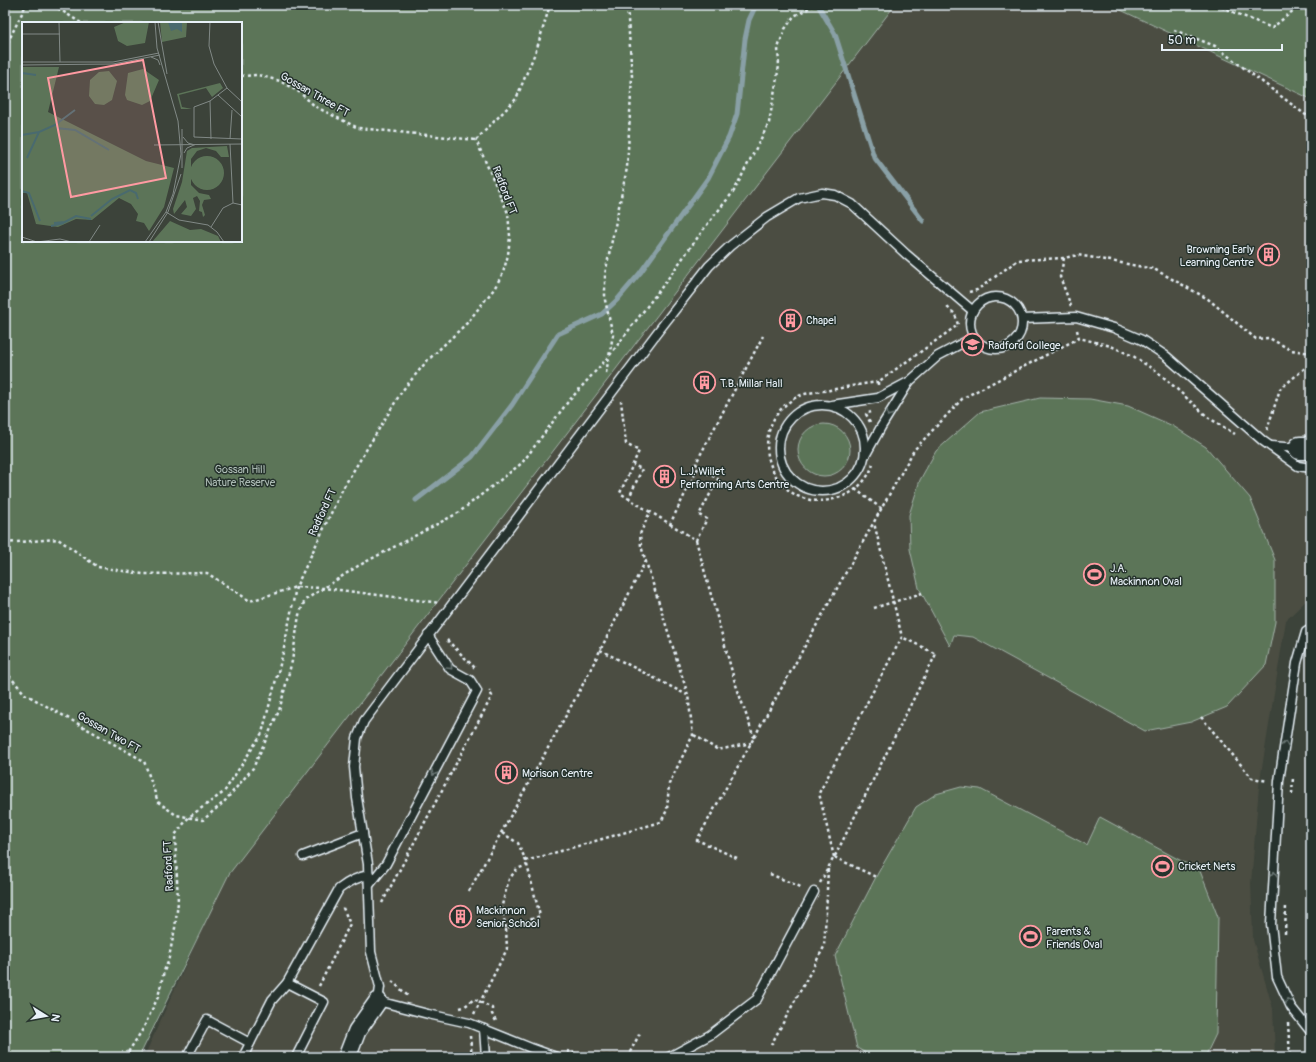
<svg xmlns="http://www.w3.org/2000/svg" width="1316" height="1062" viewBox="0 0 1316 1062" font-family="Pangolin,sans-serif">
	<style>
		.built { fill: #4c4e43 }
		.green { fill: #5c7458; stroke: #a2b2a8; fill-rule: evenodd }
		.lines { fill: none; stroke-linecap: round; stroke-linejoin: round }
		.stream { stroke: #89a0a6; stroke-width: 5 }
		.lane-casing { stroke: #e8f1f8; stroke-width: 11 }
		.street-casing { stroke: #e8f1f8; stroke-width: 20 }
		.secondary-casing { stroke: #e8f1f8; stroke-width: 25 }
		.path { stroke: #e8f1f8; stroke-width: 2.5; stroke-dasharray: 3 3; stroke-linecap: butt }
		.lane { stroke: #26332d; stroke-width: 8 }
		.street { stroke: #26332d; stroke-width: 17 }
		.secondary { stroke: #26332d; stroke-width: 22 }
		.oneway { stroke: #6a7674 }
		.labels { text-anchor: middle; stroke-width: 3; stroke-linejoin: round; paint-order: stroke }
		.street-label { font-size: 11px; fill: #e8f1f8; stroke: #26332d }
		.poi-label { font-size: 11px; fill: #e8f1f8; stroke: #26332d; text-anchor: start }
		.park-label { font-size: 11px; fill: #b0bfb8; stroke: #26332d }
		.inset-river { fill: none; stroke: #496a6f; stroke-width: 2 }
		.inset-road { fill: none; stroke: #818986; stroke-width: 1 }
		.view { fill: #ff9aa2; fill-opacity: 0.15; stroke: #ff9aa2; stroke-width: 2 }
		.inset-edge { fill: none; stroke: #e8f1f8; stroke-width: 2 }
	</style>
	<rect width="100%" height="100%" fill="#3c433a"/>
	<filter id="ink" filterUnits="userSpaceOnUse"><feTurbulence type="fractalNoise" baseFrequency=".025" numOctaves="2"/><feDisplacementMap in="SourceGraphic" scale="8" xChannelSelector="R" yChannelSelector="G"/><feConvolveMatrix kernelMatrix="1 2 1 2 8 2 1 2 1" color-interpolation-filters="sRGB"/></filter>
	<g filter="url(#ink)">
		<path class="built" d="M 893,5 L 1139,5 L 1311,94 L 1311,596 L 1286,620 L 1259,786 L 1251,883 L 1253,940 L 1273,1009 L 1275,1057 L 144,1057 L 227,874 Z"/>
		<g class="green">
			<path d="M 5,5 L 895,5 L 229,874 L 139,1057 L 5,1057 ZM 23,23 L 241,23 L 241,241 L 23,241 Z"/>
			<path d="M 1110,5 L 1311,5 L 1311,99 Z"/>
			<path d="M 1040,398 L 1090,399 L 1128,406 L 1173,426 L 1206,447 L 1250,498 L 1275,560 L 1275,622 L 1266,665 L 1227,707 L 1191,722 L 1145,731 L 973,637 L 954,635 L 950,646 L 919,588 L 910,549 L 909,515 L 920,480 L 936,451 L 980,412 Z"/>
			<circle cx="824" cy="450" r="26"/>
			<path d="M 961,787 L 980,789 L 1087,845 L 1100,817 L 1200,871 L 1218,917 L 1216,1034 L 1205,1057 L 873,1057 L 857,1048 L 835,956 L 878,873 L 916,807 L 936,794 Z"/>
		</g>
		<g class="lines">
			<g class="stream">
				<path d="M 818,5 L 835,34 L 874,157 L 923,221"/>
				<path d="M 416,500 L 472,457 L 512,405 L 558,334 L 602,314 L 617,300 L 640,273 L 708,178 L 729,137 L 737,114 L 745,39 L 749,20 L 756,5"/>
			</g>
			<defs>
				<g id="lane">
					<circle cx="996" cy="323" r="26"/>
					<path d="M 1022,319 L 1076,317 L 1114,328 L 1142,340 L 1166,356 L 1263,441 L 1298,466 L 1311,468"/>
					<circle cx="822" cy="448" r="43"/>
					<path d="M 832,405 L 878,398 L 910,381 L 938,356 L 974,337"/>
					<path d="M 1271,446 L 1299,448"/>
					<path d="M 866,454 L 881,427 L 909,382"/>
					<path d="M 1311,629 L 1306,632 L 1297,663 L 1279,781 L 1271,924 L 1277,977 L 1291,1007 L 1311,1032"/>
					<path d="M 303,856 L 363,833"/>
					<path d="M 370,884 L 386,864 L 477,691 L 470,680 L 450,669 L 428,635"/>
					<path d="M 287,983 L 324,1002 L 296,1057"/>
					<path d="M 484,1029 L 486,1057"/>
					<path d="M 187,1057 L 207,1020 L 250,1043"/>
					<path d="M 243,1057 L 272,1000 L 287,983 L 339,889 C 348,882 357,877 369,875"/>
					<path d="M 556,1057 L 531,1048 L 469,1023 L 428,1014 L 378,1001 L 380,987 L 371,952 L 368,864 L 357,798 L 354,767 L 357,738 L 364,721 L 656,334 L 709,266 L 730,246 L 767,217 L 799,198 L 822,193 L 835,195 L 852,204 L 906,254 L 973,311"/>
					<path d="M 669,1057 L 710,1035 L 757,999 L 814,892"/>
				</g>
				<path id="street" d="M 347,1057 L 357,1031 L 378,1001"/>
				<path id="secondary" d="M 1300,448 L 1311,448"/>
			</defs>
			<use href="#lane" class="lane-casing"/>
			<use href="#street" class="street-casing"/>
			<use href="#secondary" class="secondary-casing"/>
			<g class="path">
				<path d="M 53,5 L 81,23"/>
				<path d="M 1216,5 L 1272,28 L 1300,5"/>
				<path d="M 1174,30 L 1215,46 L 1311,119"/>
				<path d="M 5,48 L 26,5"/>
				<path d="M 241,76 L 258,75 L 280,81 L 299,92 L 316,107 L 358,128 L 476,140"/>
				<path d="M 476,140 L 516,99 L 537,48 L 550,5"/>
				<path d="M 1064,258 L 1060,277 L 1071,306"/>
				<path d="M 969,292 L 977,290 L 1018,260 L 1064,258 L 1078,255 L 1154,269 L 1208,299 L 1256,339 L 1269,338 L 1291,350 L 1311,353"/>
				<path d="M 1077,330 L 1079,338 L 1111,346 L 1133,356 L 1160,374 L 1209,418 L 1235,434"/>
				<path d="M 606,373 L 613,335 L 605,300 L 605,274 L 627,168 L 632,76 L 627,5"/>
				<path d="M 878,385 L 878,382 L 958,325 L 955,314 L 947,307"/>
				<path d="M 870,422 L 866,414 L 871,412"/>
				<path d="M 1267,430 L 1280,389 L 1311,363"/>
				<path d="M 873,464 C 870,476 858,490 846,495 C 777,525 737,432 795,398 C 805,392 819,392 830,390 C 846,387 862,384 878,382"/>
				<path d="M 855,489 L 882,509"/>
				<path d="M 630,499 L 629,498 L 642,469 L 633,465"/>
				<path d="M 649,511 L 670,524 L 698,468 L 696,463 L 763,336"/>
				<path d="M 670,524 L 696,540 L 707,519 L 699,515 L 718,479 L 698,468"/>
				<path d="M 696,540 L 734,679 L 754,738"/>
				<path d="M 5,543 L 58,539 L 98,567 L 143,574 L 207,573 L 250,601 L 296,587 L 324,588 L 440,603"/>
				<path d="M 874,608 L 922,593"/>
				<path d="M 447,640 L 475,668"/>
				<path d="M 600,650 L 687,695"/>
				<path d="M 5,671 L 25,694 L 144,761 L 158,802 L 176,815 L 203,820 L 224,802 L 253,768 L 279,711 L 292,661 L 299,615 L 305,600 L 358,566 L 458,513 L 522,463 L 567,403 L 610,355 L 664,284 L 706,226 L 734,191 L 769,123 L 779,66 L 778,48 L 785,29 L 794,16 L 815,5"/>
				<path d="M 1201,717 L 1252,778 L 1268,781"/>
				<path d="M 694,735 L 718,750 L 751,743"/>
				<path d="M 1292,794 L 1293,777"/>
				<path d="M 502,833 L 518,843 L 526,861"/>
				<path d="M 835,856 L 936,654 L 902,637"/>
				<path d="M 834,857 L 819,793 L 902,637 L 874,523"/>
				<path d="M 737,858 L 697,840 L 914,450 L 963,398 L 1079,338"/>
				<path d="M 770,874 L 803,888"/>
				<path d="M 820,883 L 834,857 L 876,877"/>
				<path d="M 827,890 L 828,868"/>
				<path d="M 469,891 L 580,690 L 645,562"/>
				<path d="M 382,903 L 492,696 L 489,690"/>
				<path d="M 506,928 L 504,919 L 502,905 L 509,879 L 517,869 L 527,865"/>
				<path d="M 1285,934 L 1286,905"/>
				<path d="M 392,981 L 408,996"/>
				<path d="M 319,986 L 350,924 L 343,908 L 344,906"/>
				<path d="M 460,1008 L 464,1007 L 474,999 L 492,1008 L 492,1014 L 496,1021"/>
				<path d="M 474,1014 L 507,949 L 506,928 L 540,916 L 526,861 L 661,822 L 667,810 L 669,784 L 693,735 L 688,695 L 641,546 L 640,534 L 650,512 L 620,493 L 639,451 L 626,444 L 621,401"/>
				<path d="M 1288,1023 L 1290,1057"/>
				<path d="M 470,1036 L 472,1057"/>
				<path d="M 771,1045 L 824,947 L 827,895"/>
				<path d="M 567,1051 L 583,1056 L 628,1056 L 640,1033"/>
				<path d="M 125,1057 L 143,1029 L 158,997 L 164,971 L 168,962 L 175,928 L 178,902 L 175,835 L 189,817 L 224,792 L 262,733 L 283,653 L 296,587 L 343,488 L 402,391 L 427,361 L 467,323 L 494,289 L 503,273 L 508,255 L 510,236 L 508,213 L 476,140"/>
			</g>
			<use href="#lane" class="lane"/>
			<use href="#street" class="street"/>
			<use href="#secondary" class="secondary"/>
		</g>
		<defs><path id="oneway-chevron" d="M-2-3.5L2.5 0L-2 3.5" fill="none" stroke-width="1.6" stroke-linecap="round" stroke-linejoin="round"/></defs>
		<g class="oneway">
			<use href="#oneway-chevron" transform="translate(889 414) rotate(123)"/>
			<use href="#oneway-chevron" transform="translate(450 667) rotate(47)"/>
			<use href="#oneway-chevron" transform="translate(1285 744) rotate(-81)"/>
			<use href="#oneway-chevron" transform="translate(434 773) rotate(118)"/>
			<use href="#oneway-chevron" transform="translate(1274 874) rotate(-87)"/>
			<use href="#oneway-chevron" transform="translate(1288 1001) rotate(-115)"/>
		</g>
	</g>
	<defs>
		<symbol id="building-ring" viewBox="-11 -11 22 22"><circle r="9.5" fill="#26332d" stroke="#ff9aa2" stroke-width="1.5"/><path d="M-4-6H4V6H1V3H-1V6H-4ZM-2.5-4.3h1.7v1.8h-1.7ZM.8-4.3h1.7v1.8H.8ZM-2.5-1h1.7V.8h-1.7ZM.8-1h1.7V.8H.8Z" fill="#ff9aa2"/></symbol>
		<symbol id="school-ring" viewBox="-11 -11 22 22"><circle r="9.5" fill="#26332d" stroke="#ff9aa2" stroke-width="1.5"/><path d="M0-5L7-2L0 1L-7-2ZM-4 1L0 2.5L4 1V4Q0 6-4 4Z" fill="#ff9aa2"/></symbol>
		<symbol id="stadium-ring" viewBox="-11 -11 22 22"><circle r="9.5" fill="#26332d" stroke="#ff9aa2" stroke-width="1.5"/><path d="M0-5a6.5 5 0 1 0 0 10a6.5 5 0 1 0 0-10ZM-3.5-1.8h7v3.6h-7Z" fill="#ff9aa2"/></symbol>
	</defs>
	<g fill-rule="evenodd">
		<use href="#building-ring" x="1256" y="242" width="25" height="25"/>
		<use href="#building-ring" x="778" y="308" width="25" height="25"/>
		<use href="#school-ring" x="960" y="332" width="25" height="25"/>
		<use href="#building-ring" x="692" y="370" width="25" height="25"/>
		<use href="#building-ring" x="652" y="464" width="25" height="25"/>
		<use href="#stadium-ring" x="1082" y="562" width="25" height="25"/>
		<use href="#building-ring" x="494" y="760" width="25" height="25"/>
		<use href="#stadium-ring" x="1150" y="854" width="25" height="25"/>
		<use href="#building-ring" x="448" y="904" width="25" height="25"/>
		<use href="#stadium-ring" x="1018" y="924" width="25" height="25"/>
	</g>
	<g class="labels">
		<g class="street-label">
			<text transform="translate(315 94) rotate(30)" y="4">Gossan Three FT</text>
			<text transform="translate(505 190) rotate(69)" y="4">Radford FT</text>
			<text transform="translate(322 512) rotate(-65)" y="4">Radford FT</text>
			<text transform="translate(109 732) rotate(30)" y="4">Gossan Two FT</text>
			<text transform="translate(168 866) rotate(-93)" y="4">Radford FT</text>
		</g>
		<g class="poi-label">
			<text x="1254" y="253" text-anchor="end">Browning Early<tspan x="1254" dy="13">Learning Centre</tspan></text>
			<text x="806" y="324">Chapel</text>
			<text x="988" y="349">Radford College</text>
			<text x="720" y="387">T.B. Millar Hall</text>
			<text x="680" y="475">L.J. Willet<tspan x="680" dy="13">Performing Arts Centre</tspan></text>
			<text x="1110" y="572">J.A.<tspan x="1110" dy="13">Mackinnon Oval</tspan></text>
			<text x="522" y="777">Morison Centre</text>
			<text x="1178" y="870">Cricket Nets</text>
			<text x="476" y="914">Mackinnon<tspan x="476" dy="13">Senior School</tspan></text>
			<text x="1046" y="935">Parents &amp;<tspan x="1046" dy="13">Friends Oval</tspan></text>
		</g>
		<g class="park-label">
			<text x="240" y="473">Gossan Hill<tspan x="240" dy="13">Nature Reserve</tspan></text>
		</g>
	</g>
	<g transform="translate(22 22)">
		<rect width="220" height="220" fill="#3c433a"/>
		<path d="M 104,0 L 127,0 L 123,21 L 105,24 L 96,19 L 92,5 ZM 138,0 L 165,0 L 164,15 L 140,20 ZM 0,45 L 37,45 L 26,90 L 124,139 L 152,146 L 142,185 L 127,209 L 122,201 L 114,199 L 116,192 L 109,182 L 97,176 L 70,198 L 54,197 L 36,205 L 14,202 L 5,171 L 0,171 ZM 121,47 L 137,58 L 128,79 L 120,83 L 105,78 L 103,73 L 106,51 ZM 87,49 L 95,59 L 90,78 L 82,83 L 73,82 L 67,74 L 68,58 L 77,50 ZM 198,61 L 201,66 L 190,75 L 184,66 L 157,73 L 160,85 L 170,87 L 159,87 L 155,72 ZM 205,124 L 207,135 L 199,135 L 194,129 L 184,126 L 175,129 L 169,137 L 169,163 L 177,171 L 187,173 L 189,177 L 182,178 L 180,183 L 183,193 L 181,195 L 180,190 L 177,189 L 178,179 L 175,174 L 171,176 L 174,187 L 169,194 L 159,192 L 165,185 L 163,178 L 152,192 L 151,187 L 160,160 L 165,129 L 170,126 ZM168 151a17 17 0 1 1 34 0a17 17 0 1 1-34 0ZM 148,199 L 168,208 L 179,207 L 196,214 L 199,220 L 130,220 Z" fill="#5c7458"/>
		<path d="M 146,0 L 160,0 L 160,10 L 155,7 L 149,9 Z" fill="#496a6f"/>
		<path class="inset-river" d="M 0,51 L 14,53M 34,106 L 53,108 L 87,128M 0,113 L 17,110M 5,136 L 17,110 L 33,103 L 53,88M 0,169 L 7,171 L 18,199M 69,194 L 90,177 L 108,168 L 114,171 L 116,177M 32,201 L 43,200 L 54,194 L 69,197M 29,204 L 42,201"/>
		<path class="inset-road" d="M 37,0 L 38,40M 136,0 L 145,52M 188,0 L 187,24 L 192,42 L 205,66 L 220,80M 0,12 L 38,12M 129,35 L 136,38 L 138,43M 0,40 L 91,40 L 137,31M 0,43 L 91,42 L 138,33M 205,66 L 188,79 L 172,85 L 172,115 L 220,117M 196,73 L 220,95M 188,79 L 189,117M 160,107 L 160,146M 161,115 L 166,121 L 173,123M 208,117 L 210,88M 208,122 L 211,181M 132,123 L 220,122M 162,131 L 165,126 L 172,123M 144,190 L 157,198 L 186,203 L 195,210 L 202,220M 189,205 L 201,186 L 211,181 L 220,183M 0,215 L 15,220M 15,220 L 38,217 L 50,220M 67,220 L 78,203M 123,220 L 144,190 L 151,172 L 159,132 L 156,99 L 135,26 L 133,0M 127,220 L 146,190 L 159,152"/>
		<path class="view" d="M 121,38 L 144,156 L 49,175 L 26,56 Z"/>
		<rect width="220" height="220" class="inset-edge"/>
	</g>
	<rect width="1316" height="1062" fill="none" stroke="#26332d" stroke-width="20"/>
	<rect x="10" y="10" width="1296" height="1042" fill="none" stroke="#e8f1f8" stroke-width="1.5" filter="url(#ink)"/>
	<g transform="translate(46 1016) rotate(101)" stroke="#26332d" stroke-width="3" paint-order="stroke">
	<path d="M0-3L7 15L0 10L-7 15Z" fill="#e8f1f8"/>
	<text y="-6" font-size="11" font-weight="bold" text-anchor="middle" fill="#e8f1f8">N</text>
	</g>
	<path d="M1162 44v6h120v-6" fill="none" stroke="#e8f1f8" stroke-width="2"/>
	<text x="1168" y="44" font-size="12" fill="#e8f1f8" stroke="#26332d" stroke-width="3" paint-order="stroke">50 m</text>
</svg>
